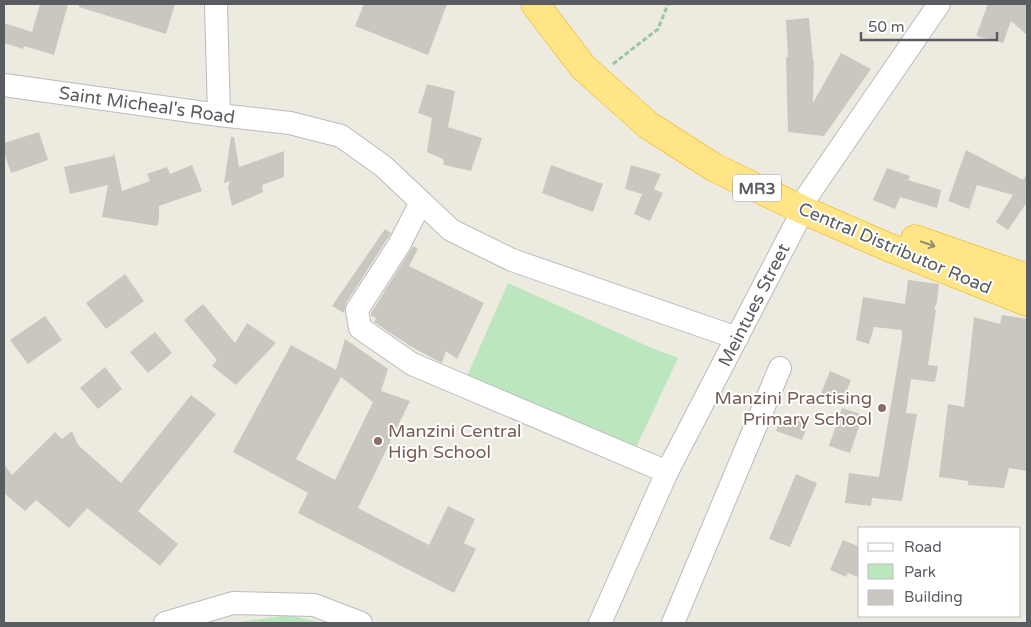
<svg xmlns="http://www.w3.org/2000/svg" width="1031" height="627" viewBox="0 0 1031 627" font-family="'Varela Round',sans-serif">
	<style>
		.green { fill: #bce6bd }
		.building { fill: #cac7c0; fill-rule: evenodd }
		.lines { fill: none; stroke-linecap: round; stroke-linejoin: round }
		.minor-casing { stroke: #b8bbc0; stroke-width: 24 }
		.highway-casing { stroke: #edad00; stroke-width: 29 }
		.path { stroke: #94c7a5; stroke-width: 3; stroke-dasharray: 5 2.5; stroke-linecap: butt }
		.minor { stroke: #fff; stroke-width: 22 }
		.highway { stroke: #ffe585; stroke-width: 28 }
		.oneway { stroke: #938d6e }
		.education-dot { fill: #8d6e63; stroke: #fff; stroke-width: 2 }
		.labels { text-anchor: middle; stroke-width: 4; stroke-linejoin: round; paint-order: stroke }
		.shield { fill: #fff; stroke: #8b8e91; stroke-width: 1 }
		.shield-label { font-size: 16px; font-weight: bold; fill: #595d62 }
		.street-label { font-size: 18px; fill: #595d62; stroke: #fff }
		.education-label { font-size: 18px; fill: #785e54; stroke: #fff; text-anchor: end }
	</style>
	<rect width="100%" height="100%" fill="#edebe0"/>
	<g class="green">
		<path d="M 508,283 L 652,348 L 678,358 L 634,452 L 467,376 Z"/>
		<path d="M 289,615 L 322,623 L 232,623 Z"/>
	</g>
	<g class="building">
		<path d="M 40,4 L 68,4 L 54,55 L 24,46 L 23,49 L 4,43 L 4,23 L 32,32 Z"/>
		<path d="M 79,4 L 175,4 L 166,34 L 79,7 Z"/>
		<path d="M 364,4 L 447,4 L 428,55 L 355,26 Z"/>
		<path d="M 988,4 L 1027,4 L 1027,35 L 1011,21 L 1003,43 L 976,36 Z"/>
		<path d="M 809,18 L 813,60 L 814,60 L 813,103 L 841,53 L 871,69 L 824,136 L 788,132 L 786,57 L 788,57 L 786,20 Z"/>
		<path d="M 427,84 L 455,91 L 448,127 L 482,138 L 471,171 L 444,165 L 443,159 L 427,152 L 432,118 L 418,113 Z"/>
		<path d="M 39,132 L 48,160 L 11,173 L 4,152 L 4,143 Z"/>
		<path d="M 231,137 L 234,137 L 239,167 L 284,151 L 284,177 L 262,185 L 263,192 L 232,206 L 228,188 L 230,181 L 224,183 Z"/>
		<path d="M 966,150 L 1023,180 L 1027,174 L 1027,202 L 1008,230 L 996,222 L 1013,195 L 977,185 L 969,209 L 948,201 Z"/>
		<path d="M 114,152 L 122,191 L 150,181 L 147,174 L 167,167 L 170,174 L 192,165 L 202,191 L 159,206 L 159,219 L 157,226 L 102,217 L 108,185 L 70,194 L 64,167 L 113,156 Z"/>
		<path d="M 551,165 L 603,184 L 593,212 L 542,193 Z"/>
		<path d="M 631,165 L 661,174 L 654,189 L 663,193 L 650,221 L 634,214 L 642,194 L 625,189 Z"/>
		<path d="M 887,168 L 910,176 L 908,180 L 941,190 L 937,208 L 900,197 L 895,209 L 873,200 Z"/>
		<path d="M 385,229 L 391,233 L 346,303 L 344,313 L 332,306 Z"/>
		<path d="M 413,246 L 418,249 L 409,266 L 484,303 L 457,359 L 446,351 L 442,363 L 436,360 L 410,346 L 374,322 L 376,318 L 371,316 L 371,313 Z"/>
		<path d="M 125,274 L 144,301 L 106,329 L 86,303 Z"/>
		<path d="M 908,280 L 939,284 L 937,302 L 934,310 L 936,310 L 928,365 L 938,366 L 935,382 L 911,379 L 906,413 L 917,414 L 902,501 L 872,498 L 871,506 L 845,503 L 849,473 L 879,477 L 902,338 L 902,330 L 874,327 L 869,344 L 856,340 L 863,297 L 905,304 Z"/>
		<path d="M 203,304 L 235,343 L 247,323 L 276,343 L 236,385 L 212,366 L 217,360 L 184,320 Z"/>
		<path d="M 1002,315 L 1027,319 L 1027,471 L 1009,468 L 1004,488 L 968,485 L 968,481 L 939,477 L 948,404 L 964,407 L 974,317 L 1000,324 Z"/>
		<path d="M 45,316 L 62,340 L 28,364 L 10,340 Z"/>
		<path d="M 155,332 L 172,353 L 148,373 L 130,352 Z"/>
		<path d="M 345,339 L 388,369 L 381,391 L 410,401 L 358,508 L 429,545 L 448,506 L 475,519 L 464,543 L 476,549 L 454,593 L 298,513 L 308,493 L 233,452 L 291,345 L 336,370 ZM 341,377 L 373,402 L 335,480 L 296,459 Z"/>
		<path d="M 105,367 L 122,389 L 98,409 L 80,388 Z"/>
		<path d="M 830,371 L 851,380 L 842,402 L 821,393 Z"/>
		<path d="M 191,395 L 216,414 L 138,511 L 178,544 L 160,566 L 87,508 L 69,528 L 36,500 L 25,511 L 4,493 L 4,464 L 12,475 L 55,432 L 62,439 L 72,431 L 78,445 L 121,483 Z"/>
		<path d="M 842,408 L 863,415 L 850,453 L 829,446 Z"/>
		<path d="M 782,415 L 808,424 L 802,440 L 776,431 Z"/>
		<path d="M 796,474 L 817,483 L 790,547 L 769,539 Z"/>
		<path d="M 843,540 L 860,547 L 860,578 L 848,573 L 846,577 L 830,570 Z"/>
	</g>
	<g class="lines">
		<defs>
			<g id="minor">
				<path d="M 216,4 L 219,115"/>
				<path d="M 4,85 L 219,115 L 290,123 L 341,136 L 383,166 L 451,230 L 512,260 L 737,338"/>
				<path d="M 421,202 L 399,245 L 357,310 L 360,328 L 412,364 L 667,472"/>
				<path d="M 165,623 L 233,603 L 314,605 L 361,623"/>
				<path d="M 600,623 L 667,472 L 803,210 L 808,195 L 939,4"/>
				<path d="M 673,623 L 780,368"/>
			</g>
			<g id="highway">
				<path d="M 535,4 L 583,67 L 648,125 L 715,168 L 803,210 L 888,247 L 1027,302"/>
				<path d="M 915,239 L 1027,278"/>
			</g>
		</defs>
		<use href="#minor" class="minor-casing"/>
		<use href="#highway" class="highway-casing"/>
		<path class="path" d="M 613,64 L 658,29 L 668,4"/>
		<use href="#minor" class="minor"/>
		<use href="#highway" class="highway"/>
	</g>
	<defs><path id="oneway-shaft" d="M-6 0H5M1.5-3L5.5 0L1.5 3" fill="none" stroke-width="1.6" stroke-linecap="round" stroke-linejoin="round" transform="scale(1.25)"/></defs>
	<use class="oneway" href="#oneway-shaft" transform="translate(928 244) rotate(19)"/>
	<g class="education-dot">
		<circle cx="882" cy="408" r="5"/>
		<circle cx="378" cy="441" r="5"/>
	</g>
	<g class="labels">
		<rect class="shield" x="733" y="174.5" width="48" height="27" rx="4"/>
		<g class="shield-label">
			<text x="757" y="194">MR3</text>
		</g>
		<g class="street-label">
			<text transform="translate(147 105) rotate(8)" y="6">Saint Micheal's Road</text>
			<text transform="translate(895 248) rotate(23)" y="6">Central Distributor Road</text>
			<text transform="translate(754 305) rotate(-63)" y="6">Meintues Street</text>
		</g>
		<g class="education-label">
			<text x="872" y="404">Manzini Practising<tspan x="872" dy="21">Primary School</tspan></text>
			<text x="388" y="437" text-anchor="start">Manzini Central<tspan x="388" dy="21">High School</tspan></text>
		</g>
	</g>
	<rect width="1031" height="627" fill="none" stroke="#595d62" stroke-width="10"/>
	<rect x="858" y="527" width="162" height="90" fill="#ffffff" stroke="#bdbec0"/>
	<rect x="868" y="543" width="25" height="8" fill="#ffffff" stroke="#bdbec0"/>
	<text x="904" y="552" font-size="15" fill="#595d62">Road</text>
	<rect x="868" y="564" width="25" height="15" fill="#bce6bd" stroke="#bdbec0"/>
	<text x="904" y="577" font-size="15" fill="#595d62">Park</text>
	<rect x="868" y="590" width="25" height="15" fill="#cac7c0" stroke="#bdbec0"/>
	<text x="904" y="602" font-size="15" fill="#595d62">Building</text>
	<path d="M861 32v8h136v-8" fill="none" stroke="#595d62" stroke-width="2.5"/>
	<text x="868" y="32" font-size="15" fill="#595d62" stroke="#ffffff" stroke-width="4" paint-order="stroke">50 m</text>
</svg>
